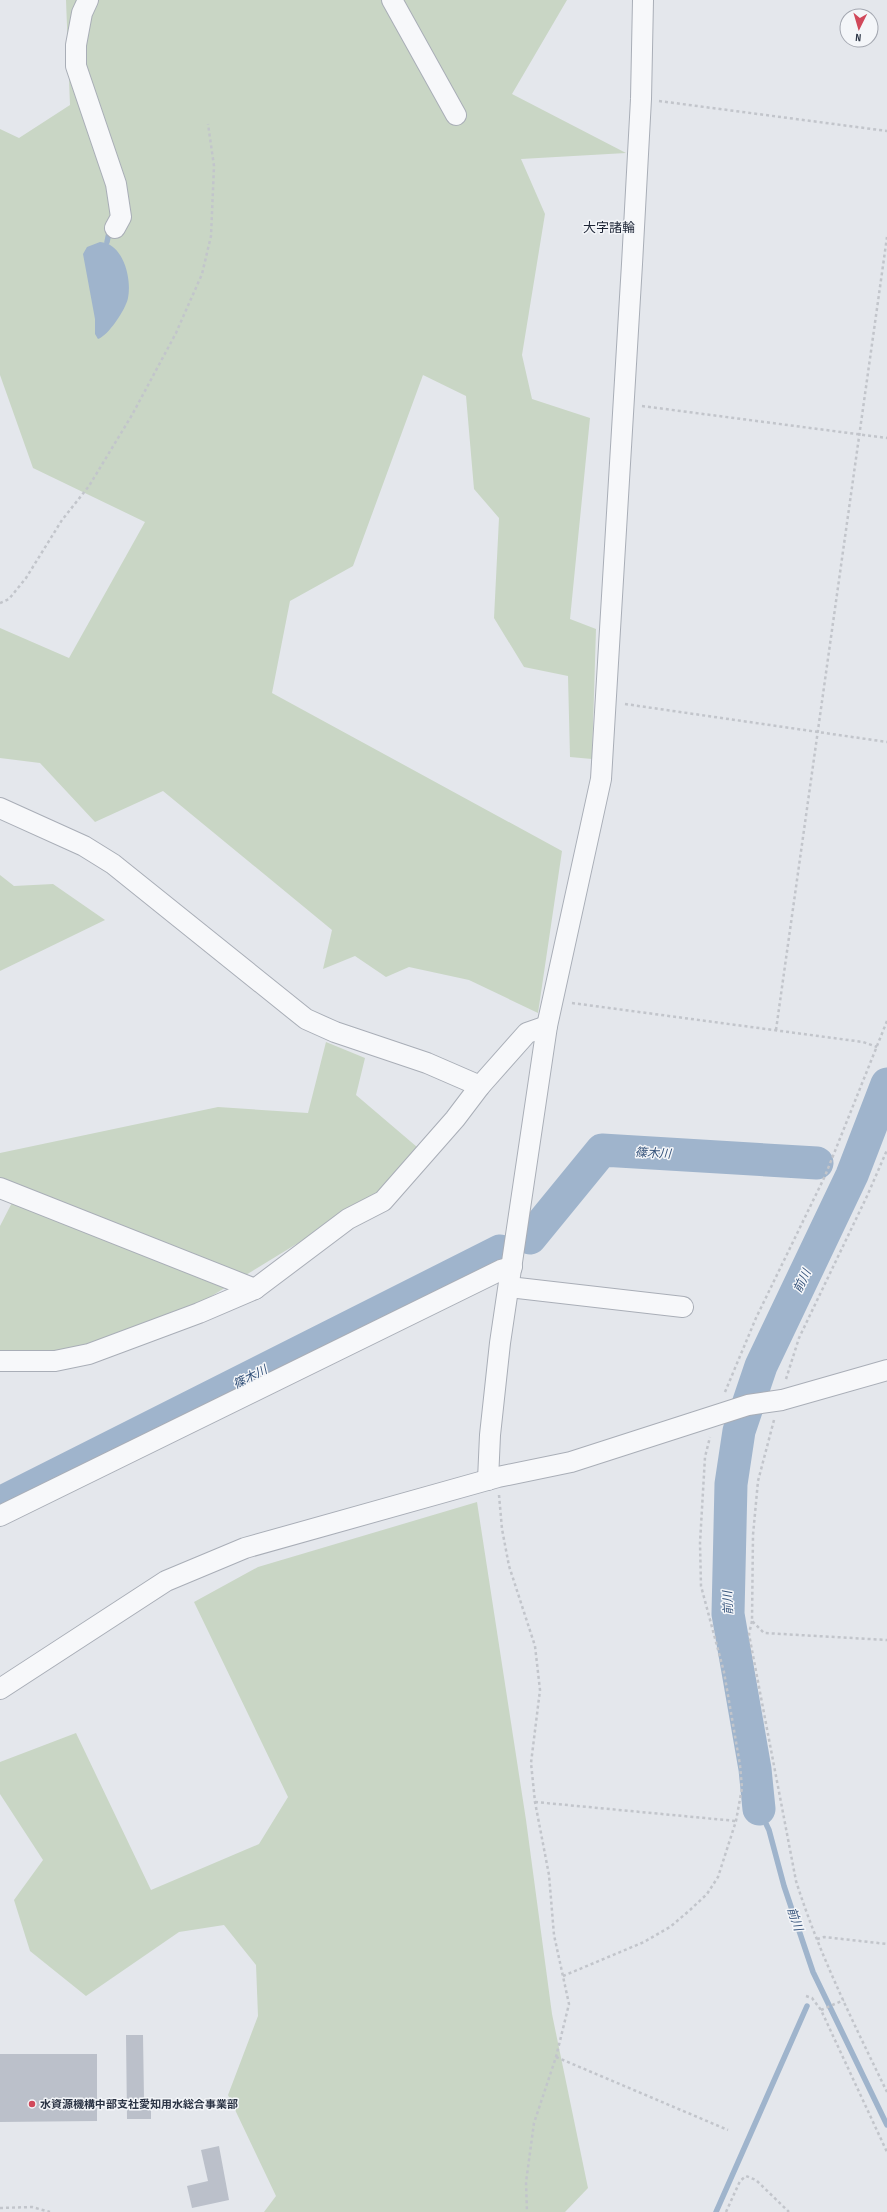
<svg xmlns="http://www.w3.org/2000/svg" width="887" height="2212" viewBox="0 0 887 2212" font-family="'Sofia Sans Condensed','Noto Sans JP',sans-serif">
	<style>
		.green { fill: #c9d6c5 }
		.water { fill: #9fb4cc }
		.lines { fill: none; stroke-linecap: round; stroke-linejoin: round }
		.stream { stroke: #9fb4cc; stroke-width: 5.5 }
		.river { stroke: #9fb4cc; stroke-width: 33 }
		.building { fill: #bbc0ca }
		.minor-casing { stroke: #a9aeb7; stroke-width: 22 }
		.path { stroke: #c2c5cb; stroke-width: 2.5; stroke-dasharray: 3 3; stroke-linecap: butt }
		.minor { stroke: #f7f8fa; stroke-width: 20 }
		.poi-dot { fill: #d1495b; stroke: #f4f6f9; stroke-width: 1.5 }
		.labels { text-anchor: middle; stroke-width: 3; stroke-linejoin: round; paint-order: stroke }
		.poi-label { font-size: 11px; font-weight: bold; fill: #2b3445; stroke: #f4f6f9; text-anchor: start }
		.water-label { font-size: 12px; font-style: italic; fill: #34527a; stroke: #f4f6f9 }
		.quarter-label { font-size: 13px; fill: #1d2536; stroke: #f4f6f9 }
	</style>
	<rect width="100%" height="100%" fill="#e4e7ec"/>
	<g class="green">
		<path d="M 66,0 L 567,0 L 512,94 L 626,153 L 521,159 L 545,214 L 522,355 L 532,399 L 590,418 L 570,619 L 596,629 L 592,759 L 570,757 L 568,676 L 524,667 L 494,618 L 499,518 L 474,489 L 466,396 L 423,375 L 353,566 L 290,601 L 272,693 L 562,851 L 538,1013 L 469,980 L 409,967 L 386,977 L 355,956 L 323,969 L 332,930 L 163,791 L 95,822 L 40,763 L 0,758 L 0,628 L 69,658 L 145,522 L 33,468 L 0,375 L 0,129 L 19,138 L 70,105 Z"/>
		<path d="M 0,875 L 14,886 L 53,884 L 105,920 L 0,971 Z"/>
		<path d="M 326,1042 L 365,1058 L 356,1095 L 417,1147 L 378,1194 L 197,1305 L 72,1350 L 0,1352 L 0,1226 L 18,1191 L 0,1183 L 0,1153 L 218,1107 L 308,1113 Z"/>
		<path d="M 477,1502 L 526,1820 L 552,2014 L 588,2188 L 565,2212 L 264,2212 L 276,2196 L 228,2095 L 258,2016 L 256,1965 L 224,1925 L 179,1932 L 86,1996 L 30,1951 L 14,1900 L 43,1860 L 0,1794 L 0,1762 L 76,1733 L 151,1890 L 259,1844 L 288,1797 L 194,1602 L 258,1567 Z"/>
	</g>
	<path class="water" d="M 100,242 C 123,243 132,278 128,298 C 126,309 108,336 98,339 L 95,334 L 95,319 L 83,254 L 87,247 Z"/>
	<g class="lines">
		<g class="stream">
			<path d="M 107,242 L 110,228"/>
			<path d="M 759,1809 L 769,1830 L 784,1886 L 813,1972 L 887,2125"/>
			<path d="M 716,2212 L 807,2006"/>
		</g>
		<g class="river">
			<path d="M 530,1238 L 602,1150 L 817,1163"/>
			<path d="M 0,1503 L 500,1251"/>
			<path d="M 759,1809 L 755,1769 L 728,1614 L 731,1484 L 739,1431 L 761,1366 L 852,1175 L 887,1084"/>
		</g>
	</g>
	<g class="building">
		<path d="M 126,2035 L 143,2035 L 144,2099 L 151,2099 L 151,2119 L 127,2119 Z"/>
		<path d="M 0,2054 L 97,2054 L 97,2121 L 0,2122 Z"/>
		<path d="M 219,2146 L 229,2200 L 192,2208 L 187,2186 L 208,2181 L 201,2150 Z"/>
	</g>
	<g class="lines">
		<defs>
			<g id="minor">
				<path d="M 88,0 L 82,13 L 76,45 L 76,66 L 116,184 L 121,217 L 115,228"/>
				<path d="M 392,0 L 456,115"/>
				<path d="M 0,808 L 84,846 L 113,864 L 306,1019 L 335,1032 L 427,1063 L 480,1086"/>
				<path d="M 0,1188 L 255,1289"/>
				<path d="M 509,1287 L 683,1307"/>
				<path d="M 0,1361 L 55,1361 L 89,1354 L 199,1313 L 255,1289 L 348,1219 L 383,1201 L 455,1119 L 480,1086 L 527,1033 L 547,1026"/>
				<path d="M 488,1480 L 490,1435 L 500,1343 L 547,1026 L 601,779 L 632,264 L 641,99 L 643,0"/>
				<path d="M 0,1516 L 501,1270 L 512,1267"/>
				<path d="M 0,1689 L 166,1581 L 245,1548 L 498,1477 L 571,1462 L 748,1405 L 782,1400 L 887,1370"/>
			</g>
		</defs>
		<use href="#minor" class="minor-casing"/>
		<g class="path">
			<path d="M 659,101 L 887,131"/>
			<path d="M 642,406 L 887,438"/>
			<path d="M 0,603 L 9,599 L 26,578 L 62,520 L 89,486 L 132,415 L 176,333 L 202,274 L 211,236 L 214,166 L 208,124"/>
			<path d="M 625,704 L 887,742"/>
			<path d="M 572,1003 L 863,1042 L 877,1047"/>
			<path d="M 776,1030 L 887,237"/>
			<path d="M 786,1379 L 799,1338 L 868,1194 L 887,1150"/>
			<path d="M 725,1392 L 756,1318 L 825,1176 L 887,1021"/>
			<path d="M 774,1420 L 758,1481 L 753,1535 L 752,1621 L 764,1633 L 887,1640"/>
			<path d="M 499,1495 L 502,1529 L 509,1566 L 535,1646 L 540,1690 L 531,1763 L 535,1802 L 549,1875 L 554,1935 L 569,2004 L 556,2057 L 534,2123 L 526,2182 L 527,2212"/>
			<path d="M 752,1621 L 749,1634 L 751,1645 L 796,1881 C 819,1954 854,2024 887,2092"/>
			<path d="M 535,1802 L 736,1821"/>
			<path d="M 817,1939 L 824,1937 L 887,1944"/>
			<path d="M 563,1976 L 644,1942 L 670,1927 L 690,1910 L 707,1894 L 718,1877 L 736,1821 L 742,1788 L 740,1765 L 724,1672 L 701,1586 L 700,1543 L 705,1457 L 710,1437"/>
			<path d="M 806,1996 L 812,1998 L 821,2010 L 887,2152"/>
			<path d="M 821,2010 L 844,2000"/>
			<path d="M 556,2057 L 728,2130"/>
			<path d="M 0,2208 L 32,2207 L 50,2212"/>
			<path d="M 726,2212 L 740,2181 L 746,2176 L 756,2180 L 789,2212"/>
		</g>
		<use href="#minor" class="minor"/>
	</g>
	<circle class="poi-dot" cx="32" cy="2104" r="4"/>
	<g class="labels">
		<g class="poi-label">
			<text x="40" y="2108">水資源機構中部支社愛知用水総合事業部</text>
		</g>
		<g class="water-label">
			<text transform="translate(653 1153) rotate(3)" y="4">篠木川</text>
			<text transform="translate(802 1281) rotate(-65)" y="4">前川</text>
			<text transform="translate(250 1377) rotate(-27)" y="4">篠木川</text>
			<text transform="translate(728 1603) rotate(-93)" y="4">前川</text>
			<text transform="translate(795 1919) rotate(71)" y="4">前川</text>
		</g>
		<g class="quarter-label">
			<text x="609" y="232">大字諸輪</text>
		</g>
	</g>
	<g transform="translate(859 28) rotate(185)"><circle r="19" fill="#f4f6f9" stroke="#a4a8b1"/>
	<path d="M0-3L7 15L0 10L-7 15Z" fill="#d1495b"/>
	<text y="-6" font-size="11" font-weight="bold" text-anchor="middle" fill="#2b3445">N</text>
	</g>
</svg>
